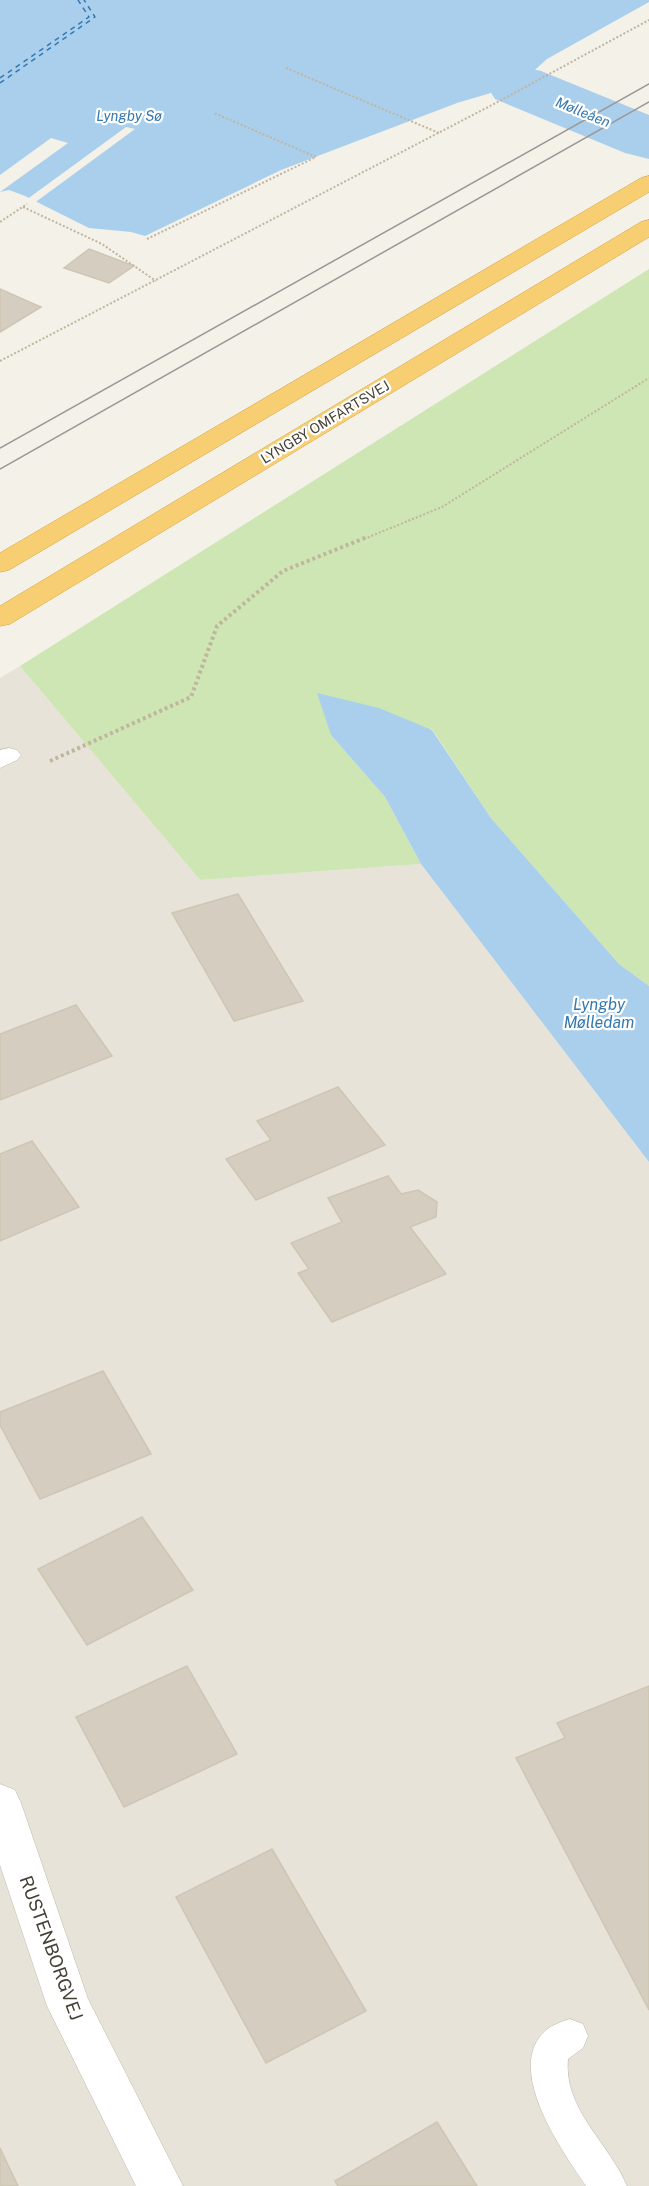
<svg xmlns="http://www.w3.org/2000/svg" width="649" height="2186" viewBox="0 0 649 2186" font-family="'Public Sans',sans-serif">
	<style>
		.residential { fill: #e7e3d8 }
		.green { fill: #cee6b4 }
		.water { fill: #a9cfed }
		.pier { fill: #f4f1e9 }
		.lines { fill: none; stroke-linecap: round; stroke-linejoin: round }
		.river { fill: #a9cfed; fill-rule: evenodd }
		.ferry { stroke: #3578af; stroke-width: 1.5; stroke-dasharray: 5 4.5; stroke-linecap: butt }
		.building { fill: #d5cdbf; stroke: #cfc5b3; stroke-width: 1.5 }
		.lane-casing { stroke: #bfb9ac; stroke-width: 1 }
		.street-casing { stroke: #bfb9ac; stroke-width: 1 }
		.highway-casing { stroke: #d6a341; stroke-width: 1 }
		.path-far1 { stroke: #c0b59e; stroke-width: 2; stroke-dasharray: 2 2; stroke-linecap: butt }
		.path { stroke: #c0b59e; stroke-width: 4; stroke-dasharray: 3 3; stroke-linecap: butt }
		.lane { fill: #fff; fill-rule: evenodd }
		.street { fill: #fff; fill-rule: evenodd }
		.highway { fill: #f7ce71; fill-rule: evenodd }
		.tram { stroke: #989898; stroke-width: 1.5 }
		.labels { text-anchor: middle; stroke-width: 4.5; stroke-linejoin: round; paint-order: stroke }
		.far-water-label { font-size: 14px; font-style: italic; fill: #3578af; stroke: #fff }
		.far-street-label { font-size: 14px; fill: #474238; stroke: #fff }
		.water-label { font-size: 16px; font-style: italic; fill: #3578af; stroke: #fff }
		.near-street-label { font-size: 18px; fill: #474238; stroke: #fff }
	</style>
	<rect width="100%" height="100%" fill="#f4f1e9"/>
	<path class="residential" d="M 20,666 L 200,880 L 421,864 L 649,1162 L 649,2186 L 0,2186 L 0,678 Z"/>
	<path class="green" d="M 649,269 L 649,986 L 619,964 L 491,818 L 432,729 L 331,735 L 385,797 L 421,864 L 200,880 L 20,666 Z"/>
	<g class="water">
		<path d="M 0,0 L 649,0 L 649,2 L 547,59 L 518,85 L 457,103 L 281,170 L 145,236 L 131,232 L 89,228 L 25,196 L 9,190 L 0,192 Z"/>
		<path d="M 317,693 L 379,708 L 432,730 L 491,818 L 619,964 L 649,986 L 649,1162 L 421,864 L 385,797 L 331,735 Z"/>
	</g>
	<g class="pier">
		<path d="M 126,127 L 135,129 L 33,204 L 26,200 Z"/>
		<path d="M 51,138 L 68,143 L 0,192 L 0,175 Z"/>
	</g>
	<g class="lines">
		<path class="river" d="M 518,66 L 541,71 L 649,115 L 649,159 L 625,153 L 495,99 L 486,85 L 495,71 Z"/>
		<g class="ferry">
			<path d="M 0,78 L 89,17 L 78,0"/>
			<path d="M 0,83 L 95,17 L 84,0"/>
		</g>
	</g>
	<g class="building">
		<path d="M 89,249 L 134,266 L 109,283 L 64,268 Z"/>
		<path d="M 0,289 L 41,307 L 0,332 Z"/>
		<path d="M 238,894 L 303,1001 L 234,1021 L 172,913 Z"/>
		<path d="M 76,1005 L 112,1056 L 0,1100 L 0,1034 Z"/>
		<path d="M 338,1087 L 385,1145 L 256,1200 L 226,1159 L 271,1140 L 257,1121 Z"/>
		<path d="M 32,1141 L 79,1207 L 0,1241 L 0,1154 Z"/>
		<path d="M 388,1176 L 401,1194 L 418,1190 L 437,1202 L 436,1217 L 410,1227 L 446,1274 L 332,1322 L 298,1273 L 309,1269 L 291,1243 L 342,1222 L 328,1198 Z"/>
		<path d="M 103,1371 L 151,1454 L 40,1499 L 0,1425 L 0,1412 Z"/>
		<path d="M 142,1517 L 193,1590 L 87,1645 L 38,1569 Z"/>
		<path d="M 187,1666 L 237,1754 L 124,1807 L 76,1717 Z"/>
		<path d="M 649,1686 L 649,2010 L 516,1758 L 565,1738 L 557,1723 Z"/>
		<path d="M 272,1849 L 366,2011 L 266,2063 L 176,1897 Z"/>
		<path d="M 437,2122 L 477,2186 L 338,2186 L 335,2181 Z"/>
		<path d="M 0,2148 L 18,2186 L 0,2186 Z"/>
	</g>
	<g class="lines">
		<defs>
			<g id="lane">
				<path d="M 9,748 L 17,750 L 21,755 L 17,760 L 0,768 L 0,750 Z"/>
				<path d="M 570,2019 L 583,2024 L 588,2036 L 583,2048 L 568,2059 C 563,2109 609,2143 627,2186 L 586,2186 C 563,2152 507,2074 542,2034 C 549,2026 560,2022 570,2019 Z"/>
			</g>
			<path id="street" d="M 0,1784 L 15,1790 L 21,1803 L 88,1999 L 183,2186 L 136,2186 L 47,2006 L 0,1865 Z"/>
			<g id="highway">
				<path d="M 649,176 L 649,192 L 9,570 L 0,572 L 0,553 L 641,178 Z"/>
				<path d="M 649,220 L 649,237 L 10,624 L 0,626 L 0,606 L 641,222 Z"/>
			</g>
		</defs>
		<use href="#lane" class="lane-casing"/>
		<use href="#street" class="street-casing"/>
		<use href="#highway" class="highway-casing"/>
		<g class="path-far1">
			<path d="M 286,68 L 439,133"/>
			<path d="M 23,207 L 102,244 L 156,281"/>
			<path d="M 0,222 L 27,204"/>
			<path d="M 147,239 L 316,157 L 214,113"/>
			<path d="M 0,361 L 492,105 L 649,20"/>
			<path d="M 364,539 L 442,507 L 649,378"/>
		</g>
		<path class="path" d="M 50,761 L 191,697 L 217,626 L 283,571 L 367,537"/>
		<use href="#lane" class="lane"/>
		<use href="#street" class="street"/>
		<use href="#highway" class="highway"/>
		<g class="tram">
			<path d="M 0,448 L 649,84"/>
			<path d="M 0,469 L 649,102"/>
		</g>
	</g>
	<g class="labels">
		<g class="far-water-label">
			<text transform="translate(583 112) rotate(22)" y="5">Mølleåen</text>
			<text x="129" y="121">Lyngby Sø</text>
		</g>
		<g class="far-street-label">
			<text transform="translate(325 422) rotate(-31)" y="5">LYNGBY OMFARTSVEJ</text>
		</g>
		<g class="water-label">
			<text x="599" y="1010">Lyngby<tspan x="599" dy="18">Mølledam</tspan></text>
		</g>
		<g class="near-street-label">
			<text transform="translate(51 1948) rotate(70)" y="6">RUSTENBORGVEJ</text>
		</g>
	</g>
</svg>
